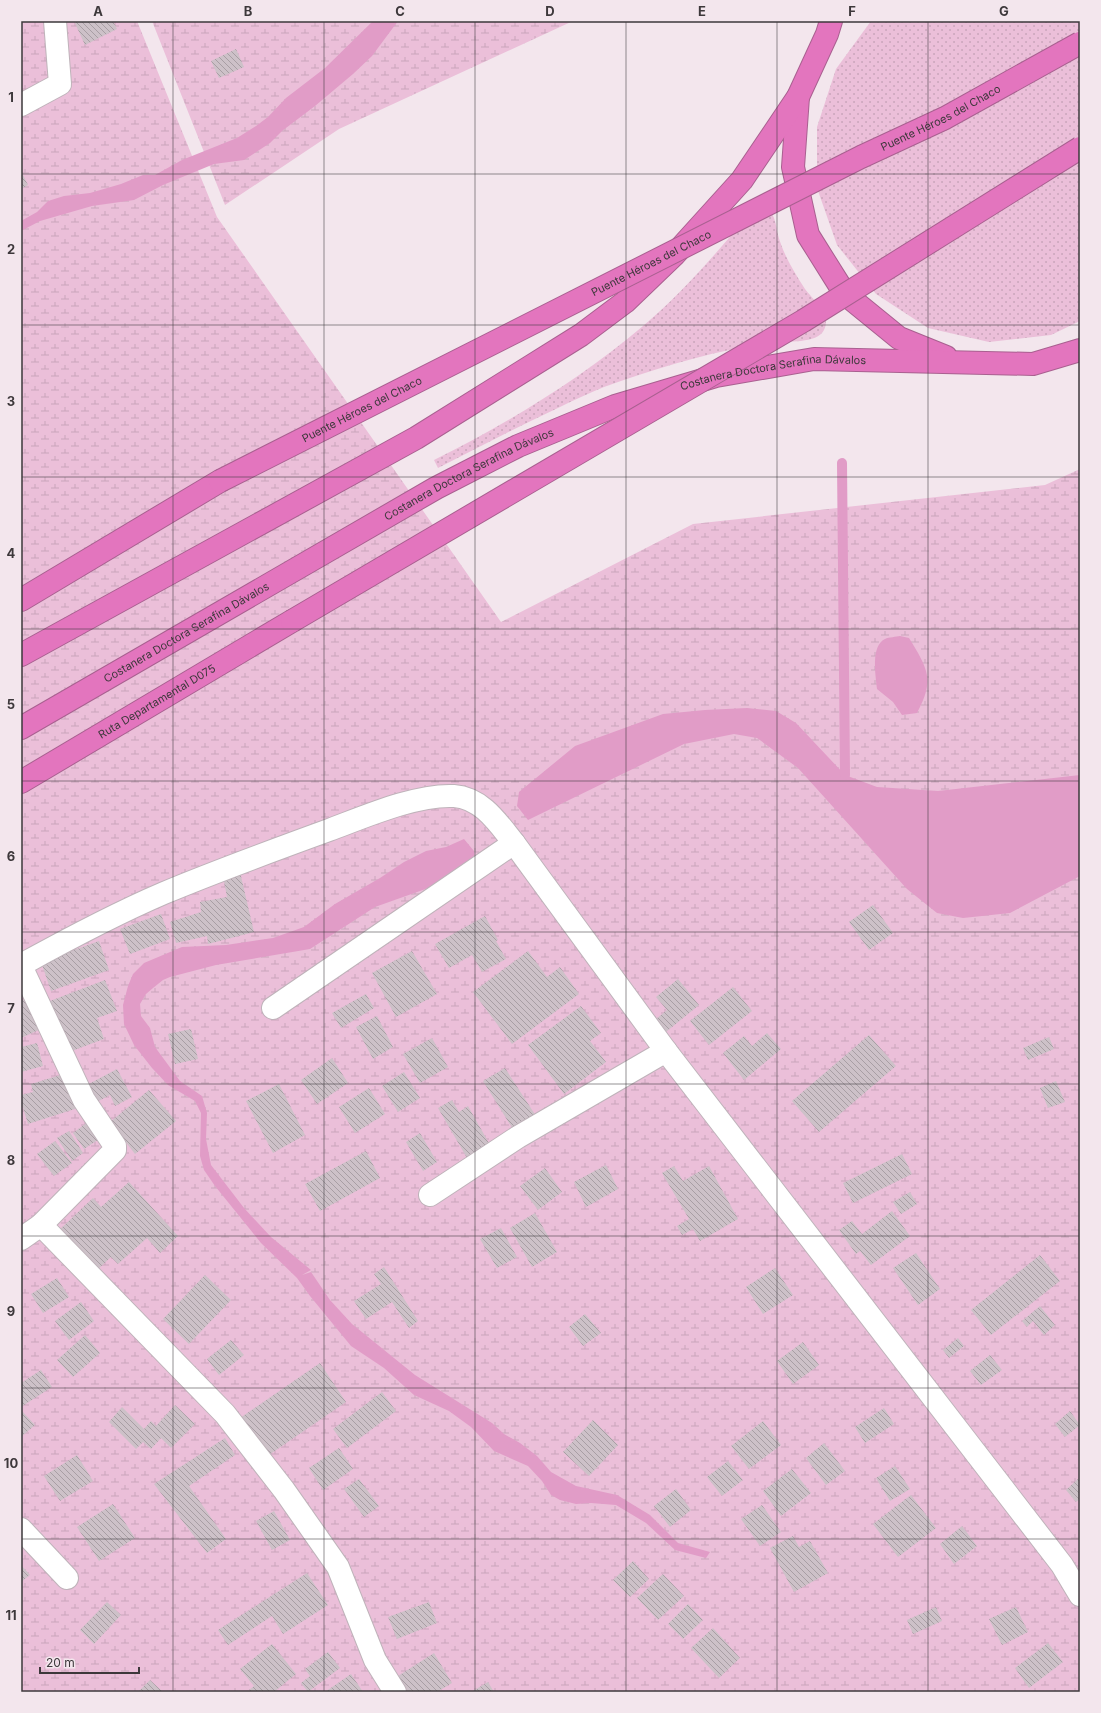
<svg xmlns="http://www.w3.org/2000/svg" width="1101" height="1713" viewBox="0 0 1101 1713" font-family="Inter,sans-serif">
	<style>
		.grass { fill: url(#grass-dots) }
		.wetland { fill: url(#wetland-marsh) }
		.water { fill: #e19cc7 }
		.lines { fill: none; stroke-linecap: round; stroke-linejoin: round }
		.stream { stroke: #e19cc7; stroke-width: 10 }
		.building { fill: url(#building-back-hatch) }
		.minor-casing { stroke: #bfb3ba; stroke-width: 24 }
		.highway-casing { stroke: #a96090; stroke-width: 24 }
		.minor { stroke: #fff; stroke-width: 22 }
		.highway { stroke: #e375be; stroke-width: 22 }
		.highway-bridge-casing { stroke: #a96090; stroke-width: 24; stroke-linecap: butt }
		.highway-bridge { stroke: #e375be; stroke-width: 22 }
		.grid { fill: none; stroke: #3d383b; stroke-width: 1; stroke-opacity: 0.55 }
		.labels { text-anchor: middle; stroke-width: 3; stroke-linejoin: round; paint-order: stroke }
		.street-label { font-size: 11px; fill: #3d383b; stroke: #f3e6ed }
		.neatline { fill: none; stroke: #3d383b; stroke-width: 1.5 }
		.grid-label { font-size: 13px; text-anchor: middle; font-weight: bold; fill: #3d383b }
	</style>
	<defs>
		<pattern id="grass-dots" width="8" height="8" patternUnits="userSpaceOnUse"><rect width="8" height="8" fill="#ebbfd9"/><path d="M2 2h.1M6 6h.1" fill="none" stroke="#caa5bb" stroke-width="1.8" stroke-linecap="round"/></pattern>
		<pattern id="wetland-marsh" width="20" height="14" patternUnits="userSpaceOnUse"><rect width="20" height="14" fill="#ebbfd9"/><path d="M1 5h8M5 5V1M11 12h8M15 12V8" fill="none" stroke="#caa5bb"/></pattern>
		<pattern id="building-back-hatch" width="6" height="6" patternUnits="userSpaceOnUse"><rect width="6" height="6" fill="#cdc1c8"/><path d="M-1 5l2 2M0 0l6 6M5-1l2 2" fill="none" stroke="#a89ea4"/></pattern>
	</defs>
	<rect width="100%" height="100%" fill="#f3e6ed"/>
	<g class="grass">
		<path d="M 871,21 L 1080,21 L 1080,321 L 1051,335 L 989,342 L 928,328 L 876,294 L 837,245 L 817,188 L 817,127 L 836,69 Z"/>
		<path d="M 771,212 C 776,220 776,227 778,235 C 783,254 794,272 805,289 C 813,300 832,314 824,330 C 817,344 787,341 773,342 C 765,343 757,345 749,346 C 700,355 651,370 604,387 C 589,393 574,400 560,407 C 519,426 479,447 438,468 L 434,460 C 508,423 579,380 643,326 C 682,293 716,254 749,214 Z"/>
	</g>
	<g class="wetland">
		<path d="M 21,21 L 137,21 L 217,217 L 501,622 L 693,524 L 1045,485 L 1080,469 L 1080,1692 L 21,1692 Z"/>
		<path d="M 152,21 L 573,21 L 339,129 L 225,205 Z"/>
	</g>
	<g class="water">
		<path d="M 373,21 L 398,21 L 372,56 L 353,74 L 315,106 L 282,131 L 270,143 L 244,160 L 214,164 L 163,185 L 134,200 L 92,206 L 40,221 L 21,231 L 21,221 L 37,212 L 48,201 L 64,196 L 90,193 L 121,184 L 143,175 L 155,175 L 182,160 L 237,138 L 256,126 L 268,117 L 286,98 L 325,68 Z"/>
		<path d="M 900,636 L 909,638 C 928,669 935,680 917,713 L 902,715 L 893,702 L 877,689 C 876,677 870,646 885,639 C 889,637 896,637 900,636 Z"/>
		<path d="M 747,708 L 776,711 L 796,723 L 845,775 L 877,787 L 938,791 L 1080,775 L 1080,876 L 1010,913 L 963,918 L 937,913 L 907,889 L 798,768 L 757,738 L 734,734 L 684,744 L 528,820 L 517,806 L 519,792 L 575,746 L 663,714 L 705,710 Z"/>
		<path d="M 464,839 L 474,851 L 475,864 L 448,881 L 375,907 L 310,949 L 216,965 L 170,977 L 163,980 L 153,988 L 146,994 L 140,1004 L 141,1016 L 150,1028 L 155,1047 L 180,1081 L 202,1096 L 207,1113 L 206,1139 L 211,1165 L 244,1208 L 271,1237 L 311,1270 L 302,1275 L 311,1272 L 330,1300 L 352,1324 L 415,1375 L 492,1423 L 504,1434 L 520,1443 L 537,1456 L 551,1472 L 576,1486 L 617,1495 L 650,1515 L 678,1543 L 710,1552 L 706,1558 L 675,1550 L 646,1523 L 616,1505 L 591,1503 L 576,1504 L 560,1500 L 551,1495 L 542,1481 L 528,1466 L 494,1451 L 471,1427 L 449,1411 L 414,1395 L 384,1368 L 351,1346 L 310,1296 L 297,1278 L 261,1243 L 215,1186 L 204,1170 L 200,1156 L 201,1113 L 195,1101 L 168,1085 L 152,1068 L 134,1045 L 124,1024 L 123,1005 L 128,986 L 133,974 L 144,963 L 182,947 L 226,945 L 273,938 L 304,927 L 335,904 L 380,878 L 404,862 L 426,851 L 446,847 Z"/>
	</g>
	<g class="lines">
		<path class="stream" d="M 842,463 L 845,775"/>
	</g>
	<g class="building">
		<path d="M 74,21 L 113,21 L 117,29 L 85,45 Z"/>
		<path d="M 236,49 L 244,67 L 219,78 L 211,61 Z"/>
		<path d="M 21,171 L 28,185 L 21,189 Z"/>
		<path d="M 240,872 L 254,932 L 208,944 L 207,936 L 176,943 L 170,922 L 201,912 L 200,902 L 227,897 L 223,876 Z"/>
		<path d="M 873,905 L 893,933 L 869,950 L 849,922 Z"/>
		<path d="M 161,914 L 170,939 L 130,954 L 120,929 Z"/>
		<path d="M 485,916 L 498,940 L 496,941 L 506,959 L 482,972 L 472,955 L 449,968 L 435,944 Z"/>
		<path d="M 99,941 L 109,970 L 51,991 L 41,962 Z"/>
		<path d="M 412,951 L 437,994 L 396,1017 L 372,973 Z"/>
		<path d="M 528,951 L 547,977 L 560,967 L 579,994 L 512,1044 L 473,992 Z"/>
		<path d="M 678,979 L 699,1005 L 666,1032 L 656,1019 L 667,1010 L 656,997 Z"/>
		<path d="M 105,980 L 117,1011 L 97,1018 L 104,1039 L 69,1052 L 50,1001 Z"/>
		<path d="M 733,987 L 752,1011 L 709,1045 L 690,1021 Z"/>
		<path d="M 366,994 L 374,1008 L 341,1028 L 332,1013 Z"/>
		<path d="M 29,998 L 41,1029 L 21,1038 L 21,1001 Z"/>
		<path d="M 581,1006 L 601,1033 L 590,1041 L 606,1062 L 564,1094 L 528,1045 Z"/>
		<path d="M 377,1016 L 393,1047 L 373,1059 L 356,1027 Z"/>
		<path d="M 191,1029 L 198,1059 L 175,1064 L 168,1034 Z"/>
		<path d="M 767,1033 L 781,1049 L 744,1080 L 723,1053 L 744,1036 L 752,1046 Z"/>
		<path d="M 869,1035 L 896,1066 L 819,1132 L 792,1101 Z"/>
		<path d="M 1049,1037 L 1054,1049 L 1028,1060 L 1023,1048 Z"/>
		<path d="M 432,1038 L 448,1067 L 420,1083 L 403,1054 Z"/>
		<path d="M 37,1043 L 43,1066 L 21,1072 L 21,1047 Z"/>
		<path d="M 332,1058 L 348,1083 L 317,1104 L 301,1080 Z"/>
		<path d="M 505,1068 L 536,1116 L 514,1131 L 483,1081 Z"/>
		<path d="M 117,1069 L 132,1097 L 115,1106 L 110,1095 L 95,1103 L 85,1086 Z"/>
		<path d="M 404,1072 L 420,1098 L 398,1112 L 382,1086 Z"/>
		<path d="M 67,1073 L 78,1108 L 28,1124 L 21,1101 L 21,1095 L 33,1092 L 31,1084 Z"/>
		<path d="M 1056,1081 L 1065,1102 L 1048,1108 L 1040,1088 Z"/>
		<path d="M 279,1084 L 305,1135 L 273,1153 L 246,1101 Z"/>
		<path d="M 369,1088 L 385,1114 L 355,1133 L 339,1107 Z"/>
		<path d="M 149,1090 L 176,1121 L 135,1154 L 110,1122 Z"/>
		<path d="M 452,1100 L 459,1112 L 468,1106 L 490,1145 L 467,1158 L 438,1108 Z"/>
		<path d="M 89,1121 L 101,1138 L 84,1149 L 73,1133 Z"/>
		<path d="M 69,1131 L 83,1153 L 72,1161 L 57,1138 Z"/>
		<path d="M 420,1133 L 437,1162 L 423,1171 L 406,1142 Z"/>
		<path d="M 55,1141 L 72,1163 L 54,1176 L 37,1154 Z"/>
		<path d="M 366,1151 L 380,1178 L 320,1211 L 305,1184 Z"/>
		<path d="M 902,1154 L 912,1174 L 853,1203 L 843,1183 Z"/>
		<path d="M 606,1165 L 618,1189 L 586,1207 L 574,1182 Z"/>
		<path d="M 674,1166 L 683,1181 L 709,1166 L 738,1219 L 700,1241 L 693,1229 L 682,1235 L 677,1226 L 689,1219 L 662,1173 Z"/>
		<path d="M 545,1168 L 562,1192 L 538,1210 L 520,1186 Z"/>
		<path d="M 129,1182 L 178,1236 L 160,1253 L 147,1238 L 118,1264 L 111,1257 L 95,1272 L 57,1232 L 93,1198 L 101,1207 Z"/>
		<path d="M 910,1192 L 917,1204 L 901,1214 L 893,1202 Z"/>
		<path d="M 892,1211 L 910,1236 L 871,1265 L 860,1251 L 856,1254 L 839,1230 L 852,1221 L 862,1234 Z"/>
		<path d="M 535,1213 L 557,1252 L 532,1267 L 510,1228 Z"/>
		<path d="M 501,1228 L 517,1257 L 497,1268 L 480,1239 Z"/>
		<path d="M 916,1253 L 940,1289 L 918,1305 L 893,1268 Z"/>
		<path d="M 1040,1255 L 1060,1281 L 991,1335 L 971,1310 Z"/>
		<path d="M 384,1267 L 418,1321 L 409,1328 L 392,1302 L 366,1319 L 354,1301 L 381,1284 L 374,1274 Z"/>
		<path d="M 775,1268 L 793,1295 L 763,1314 L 746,1287 Z"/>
		<path d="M 205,1275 L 231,1300 L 189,1344 L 163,1319 Z"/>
		<path d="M 57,1278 L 69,1297 L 43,1313 L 31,1294 Z"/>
		<path d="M 81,1302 L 94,1321 L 69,1340 L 55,1321 Z"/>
		<path d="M 1040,1306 L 1055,1325 L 1044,1335 L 1033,1321 L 1027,1327 L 1022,1321 Z"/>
		<path d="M 585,1314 L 601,1333 L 583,1346 L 569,1327 Z"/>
		<path d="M 85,1335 L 100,1353 L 73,1377 L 57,1360 Z"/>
		<path d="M 958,1338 L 964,1346 L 949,1358 L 943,1350 Z"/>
		<path d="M 231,1340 L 244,1355 L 219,1375 L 207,1359 Z"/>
		<path d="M 803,1342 L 819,1365 L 793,1384 L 777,1361 Z"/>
		<path d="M 990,1355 L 1002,1370 L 981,1385 L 970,1371 Z"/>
		<path d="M 320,1363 L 346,1402 L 266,1457 L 240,1418 Z"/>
		<path d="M 41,1370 L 52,1387 L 21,1407 L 21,1383 Z"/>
		<path d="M 382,1392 L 396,1411 L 347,1448 L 333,1429 Z"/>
		<path d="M 175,1405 L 195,1424 L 171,1448 L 161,1438 L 151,1449 L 143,1442 L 136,1449 L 109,1422 L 122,1407 L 144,1429 L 151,1421 L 156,1426 Z"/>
		<path d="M 884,1408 L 894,1424 L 865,1443 L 855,1427 Z"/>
		<path d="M 22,1411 L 35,1425 L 21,1437 L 21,1412 Z"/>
		<path d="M 1070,1411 L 1080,1425 L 1065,1437 L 1055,1424 Z"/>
		<path d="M 593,1420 L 618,1445 L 589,1476 L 563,1452 Z"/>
		<path d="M 763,1421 L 781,1445 L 749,1469 L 731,1446 Z"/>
		<path d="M 225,1438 L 235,1455 L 189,1486 L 226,1539 L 207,1553 L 154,1484 Z"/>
		<path d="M 824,1443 L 845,1471 L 826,1485 L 806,1458 Z"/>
		<path d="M 339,1448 L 353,1469 L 323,1490 L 309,1468 Z"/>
		<path d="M 77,1455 L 93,1481 L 60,1501 L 44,1476 Z"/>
		<path d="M 728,1461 L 743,1480 L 722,1496 L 707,1477 Z"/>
		<path d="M 895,1466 L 910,1489 L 890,1501 L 876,1478 Z"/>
		<path d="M 792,1469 L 811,1493 L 781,1516 L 763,1491 Z"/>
		<path d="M 1080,1477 L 1080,1499 L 1076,1502 L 1066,1490 Z"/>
		<path d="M 359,1479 L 379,1506 L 364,1517 L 344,1489 Z"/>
		<path d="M 676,1489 L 691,1510 L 670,1527 L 654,1506 Z"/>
		<path d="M 911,1495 L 936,1528 L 898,1557 L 873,1524 Z"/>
		<path d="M 113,1504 L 135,1538 L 99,1561 L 77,1527 Z"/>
		<path d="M 762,1505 L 781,1532 L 760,1546 L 741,1519 Z"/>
		<path d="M 274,1511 L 290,1540 L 272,1550 L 256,1521 Z"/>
		<path d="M 962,1526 L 977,1546 L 954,1564 L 940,1544 Z"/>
		<path d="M 793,1536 L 799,1547 L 810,1541 L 828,1573 L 794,1592 L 770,1548 Z"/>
		<path d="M 633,1561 L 649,1579 L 630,1597 L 613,1580 Z"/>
		<path d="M 21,1565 L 30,1575 L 21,1582 Z"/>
		<path d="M 307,1573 L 328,1605 L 283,1634 L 272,1616 L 228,1645 L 218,1630 Z"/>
		<path d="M 663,1574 L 684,1596 L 658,1620 L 637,1598 Z"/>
		<path d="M 107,1602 L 121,1615 L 94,1644 L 80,1630 Z"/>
		<path d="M 429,1602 L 437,1623 L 397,1639 L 388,1617 Z"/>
		<path d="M 688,1604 L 703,1620 L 683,1639 L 668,1624 Z"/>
		<path d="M 936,1607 L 942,1621 L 913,1634 L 907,1620 Z"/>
		<path d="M 1016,1607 L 1028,1632 L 1002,1645 L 989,1619 Z"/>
		<path d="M 713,1628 L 740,1658 L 719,1678 L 691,1648 Z"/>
		<path d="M 1048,1643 L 1063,1662 L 1029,1688 L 1015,1668 Z"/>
		<path d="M 272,1644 L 296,1674 L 274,1692 L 251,1692 L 249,1690 L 254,1686 L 240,1669 Z"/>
		<path d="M 328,1652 L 340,1668 L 308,1692 L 301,1683 L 310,1676 L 305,1669 Z"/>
		<path d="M 434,1653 L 452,1683 L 437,1692 L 408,1692 L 398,1676 Z"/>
		<path d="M 351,1674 L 363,1692 L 325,1692 Z"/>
		<path d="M 150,1680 L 163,1692 L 138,1692 Z"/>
		<path d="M 488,1682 L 494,1692 L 471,1692 Z"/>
	</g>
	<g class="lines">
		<defs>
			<g id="minor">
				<path d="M 21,105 L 60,84 L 55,21"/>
				<path d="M 21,965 C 68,939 115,914 164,893 C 219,870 274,850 329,830 C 364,817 416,794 454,796 C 482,798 498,823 514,843 L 666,1051 L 1062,1565 L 1080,1595"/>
				<path d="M 21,966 L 84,1100 L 115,1146 L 115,1150 L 41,1225 L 21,1239"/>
				<path d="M 273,1008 L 514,843"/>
				<path d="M 430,1195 L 518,1137 L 666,1051"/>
				<path d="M 41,1225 L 225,1414 L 284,1490 L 338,1567 L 375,1660 L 395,1692"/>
				<path d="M 21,1529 L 67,1578"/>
			</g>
			<g id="highway">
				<path d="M 798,97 L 793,167 L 808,235 L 845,294 L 899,338 L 946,357"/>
				<path d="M 21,600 L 220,481"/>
				<path d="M 21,655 L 416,438 L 581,335 L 625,302 L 675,254 L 742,180 L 798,97 L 827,34 L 831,21"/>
				<path id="s1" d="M 21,728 L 436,488 L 518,446 L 615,406 L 716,376 L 814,359 L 1033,364 L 1080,350"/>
				<path id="s2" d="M 21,782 L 292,621"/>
			</g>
		</defs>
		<use href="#minor" class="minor-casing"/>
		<use href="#highway" class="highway-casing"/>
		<use href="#minor" class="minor"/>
		<use href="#highway" class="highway"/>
		<defs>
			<g id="highway-bridge">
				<path id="s3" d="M 220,481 L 861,157 L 945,118 L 1080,43"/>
				<path d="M 292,621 L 803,321 L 1080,148"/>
			</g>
		</defs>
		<use href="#highway-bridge" class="highway-bridge-casing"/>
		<use href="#highway-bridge" class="highway-bridge"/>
	</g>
	<path class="grid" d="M 173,21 L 173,1692M 324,21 L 324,1692M 475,21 L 475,1692M 626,21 L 626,1692M 777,21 L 777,1692M 928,21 L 928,1692M 21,174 L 1080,174M 21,325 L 1080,325M 21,477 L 1080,477M 21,629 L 1080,629M 21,781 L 1080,781M 21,932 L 1080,932M 21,1084 L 1080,1084M 21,1236 L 1080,1236M 21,1388 L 1080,1388M 21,1539 L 1080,1539"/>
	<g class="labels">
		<g class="street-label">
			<text dy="4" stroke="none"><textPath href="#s3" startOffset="807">Puente Héroes del Chaco</textPath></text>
			<text dy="4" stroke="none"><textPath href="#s3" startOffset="483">Puente Héroes del Chaco</textPath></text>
			<text dy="4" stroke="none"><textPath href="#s1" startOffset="839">Costanera Doctora Serafina Dávalos</textPath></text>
			<text dy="4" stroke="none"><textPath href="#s3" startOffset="159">Puente Héroes del Chaco</textPath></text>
			<text dy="4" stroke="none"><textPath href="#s1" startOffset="515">Costanera Doctora Serafina Dávalos</textPath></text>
			<text dy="4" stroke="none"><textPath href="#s1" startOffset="191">Costanera Doctora Serafina Dávalos</textPath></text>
			<text dy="4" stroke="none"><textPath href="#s2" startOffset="158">Ruta Departamental D075</textPath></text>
		</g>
	</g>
	<rect width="1101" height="1713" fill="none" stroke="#f3e6ed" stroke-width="44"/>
	<path d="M40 1667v6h99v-6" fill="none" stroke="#3d383b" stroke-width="2"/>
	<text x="46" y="1667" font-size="12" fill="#3d383b" stroke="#f3e6ed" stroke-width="3" paint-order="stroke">20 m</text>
	<rect x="22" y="22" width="1057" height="1669" class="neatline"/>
	<g class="grid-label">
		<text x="98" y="16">A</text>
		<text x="248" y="16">B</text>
		<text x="400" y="16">C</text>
		<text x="550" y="16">D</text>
		<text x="702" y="16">E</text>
		<text x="852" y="16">F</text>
		<text x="1004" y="16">G</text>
		<text x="11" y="102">1</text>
		<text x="11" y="254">2</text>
		<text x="11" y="406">3</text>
		<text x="11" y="558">4</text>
		<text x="11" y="709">5</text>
		<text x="11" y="861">6</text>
		<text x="11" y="1013">7</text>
		<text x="11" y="1165">8</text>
		<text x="11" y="1316">9</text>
		<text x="11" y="1468">10</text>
		<text x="11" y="1620">11</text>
	</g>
</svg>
